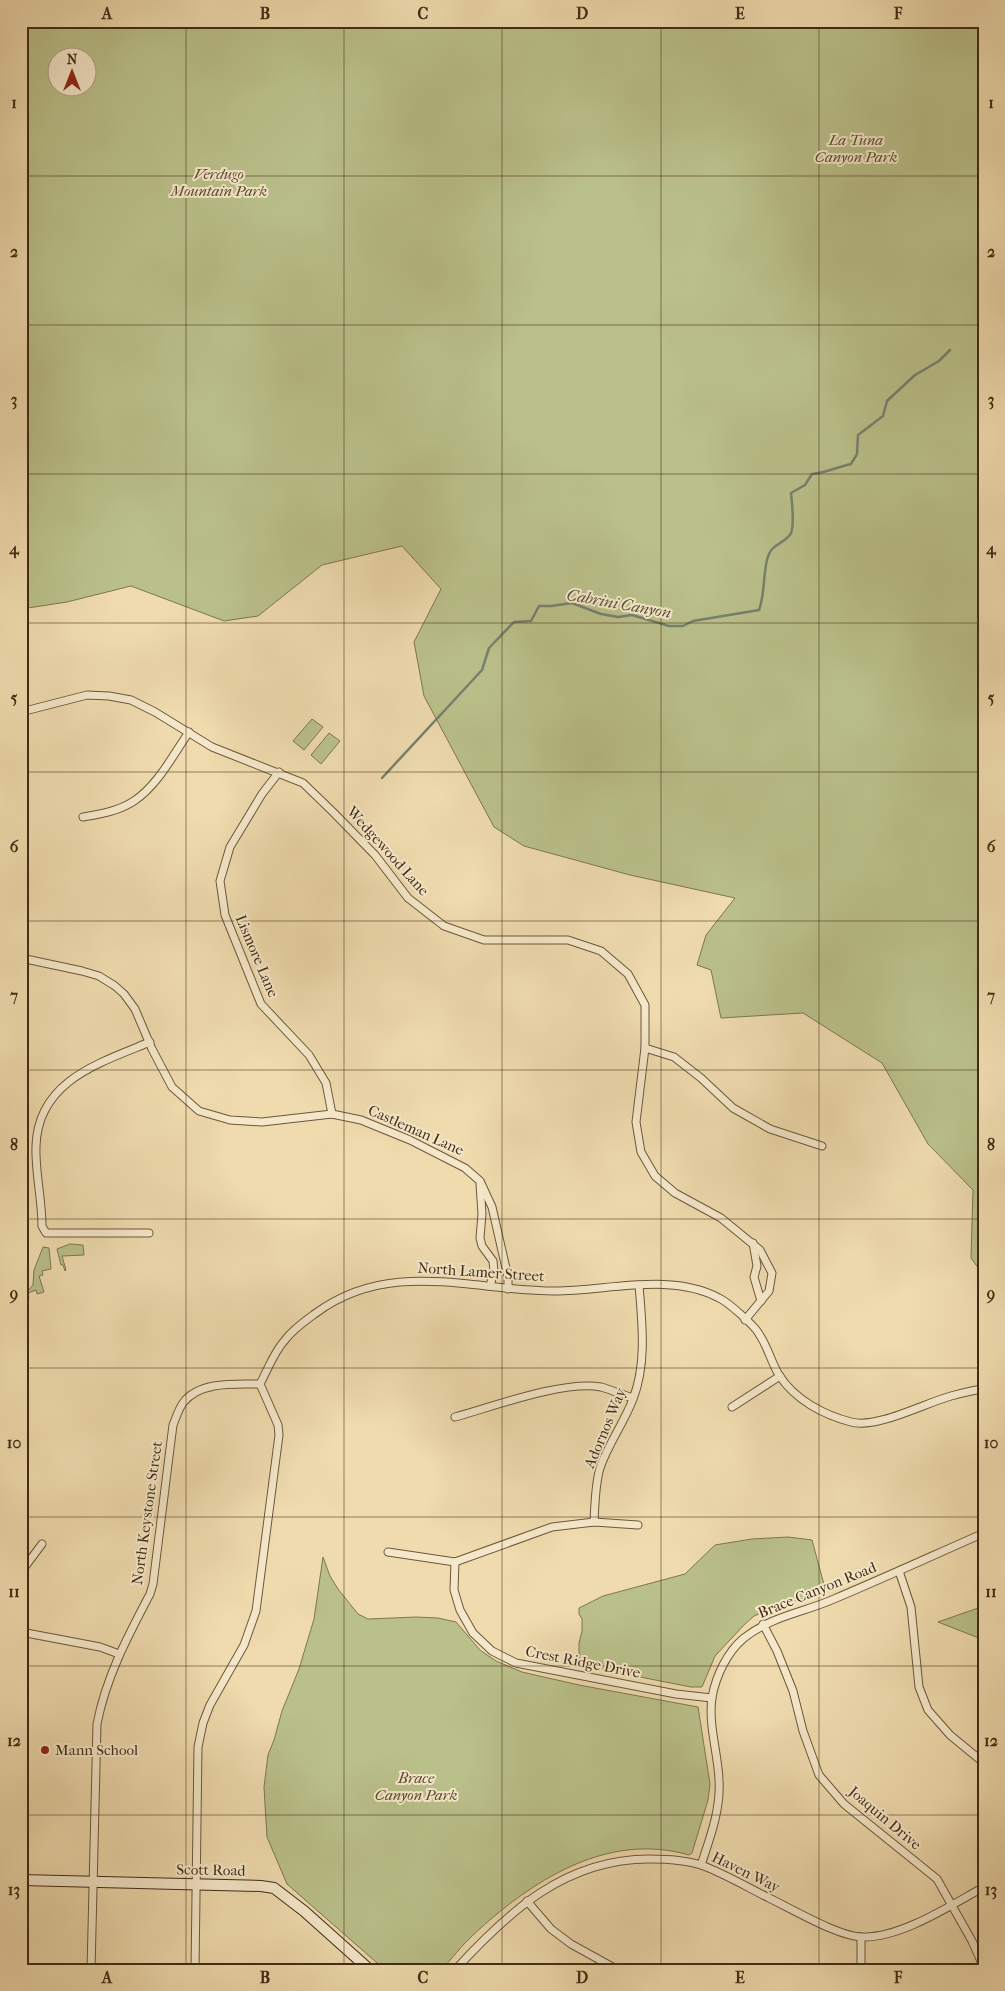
<svg xmlns="http://www.w3.org/2000/svg" width="1005" height="1991" viewBox="0 0 1005 1991" font-family="'IM FELL French Canon',serif">
	<style>
		.green { fill: #bac08a; stroke: #7e7650; fill-rule: evenodd }
		.lines { fill: none; stroke-linecap: round; stroke-linejoin: round }
		.stream { stroke: #76816e; stroke-width: 2.5 }
		.street-casing { stroke: #6c573b; stroke-width: 9 }
		.secondary-casing { stroke: #412b15; stroke-width: 12 }
		.street { stroke: #f5e8ca; stroke-width: 7 }
		.secondary { stroke: #f5e8ca; stroke-width: 10 }
		.grid { fill: none; stroke: #412b15; stroke-width: 1; stroke-opacity: 0.55 }
		.poi-dot { fill: #8f2418; stroke: #f5e8ca; stroke-width: 2 }
		.labels { text-anchor: middle; stroke-width: 4; stroke-linejoin: round; paint-order: stroke }
		.park-label { font-size: 15px; font-style: italic; fill: #59492c; stroke: #f5e8ca }
		.street-label { font-size: 15px; fill: #412b15; stroke: #f5e8ca }
		.poi-label { font-size: 15px; fill: #412b15; stroke: #f5e8ca; text-anchor: start }
		.water-label { font-size: 16px; font-style: italic; fill: #574f3a; stroke: #f5e8ca }
		.neatline { fill: none; stroke: #412b15; stroke-width: 2 }
		.grid-label { font-size: 16px; text-anchor: middle; font-weight: bold; fill: #412b15 }
	</style>
	<rect width="100%" height="100%" fill="#efdbae"/>
	<filter id="stains"><feTurbulence type="fractalNoise" baseFrequency=".004" numOctaves="4"/><feColorMatrix values="0 0 0 0 .2 0 0 0 0 .09 0 0 0 0 .02 0 0 0 .5 -.17"/></filter>
	<radialGradient id="worn" r=".72"><stop offset=".6" stop-color="#630" stop-opacity="0"/><stop offset="1" stop-color="#630" stop-opacity=".3"/></radialGradient>
	<g class="green">
		<path d="M 21,21 L 984,21 L 984,1276 L 971,1258 L 973,1190 L 928,1144 L 882,1063 L 803,1013 L 721,1018 L 711,970 L 697,965 L 706,935 L 735,898 L 630,875 L 524,846 L 494,827 L 424,696 L 414,642 L 441,589 L 402,546 L 322,565 L 258,616 L 224,621 L 131,586 L 67,602 L 21,609 ZM 58,58 L 88,58 L 88,88 L 58,88 Z"/>
		<path d="M 312,719 L 323,727 L 304,750 L 293,741 Z"/>
		<path d="M 329,733 L 340,741 L 321,764 L 311,755 Z"/>
		<path d="M 70,1244 L 83,1245 L 84,1255 L 62,1256 L 66,1270 L 65,1271 L 63,1265 L 61,1265 L 57,1249 Z"/>
		<path d="M 43,1247 L 49,1248 L 51,1269 L 42,1271 L 43,1275 L 39,1276 L 44,1292 L 37,1294 L 36,1290 L 28,1293 L 29,1298 L 25,1299 L 24,1296 L 26,1295 L 25,1290 L 21,1290 L 21,1277 L 29,1270 L 23,1280 L 27,1292 L 33,1285 L 34,1270 Z"/>
		<path d="M 788,1537 L 812,1540 L 826,1592 L 775,1607 L 754,1616 L 745,1624 L 715,1656 L 702,1687 L 691,1687 L 579,1665 L 579,1643 L 582,1631 L 582,1619 L 579,1614 L 579,1608 L 603,1596 L 685,1574 L 715,1545 L 752,1539 Z"/>
		<path d="M 323,1557 L 330,1576 L 338,1589 L 358,1614 L 368,1619 L 416,1617 L 438,1618 L 456,1622 L 480,1650 L 496,1661 L 522,1672 L 579,1685 L 698,1707 L 710,1784 L 708,1800 L 692,1853 L 689,1855 C 606,1831 530,1882 472,1936 C 461,1946 452,1959 441,1970 L 385,1970 L 287,1884 L 267,1837 L 264,1787 L 268,1755 L 274,1740 L 282,1711 L 299,1669 L 314,1619 Z"/>
		<path d="M 984,1606 L 984,1640 L 938,1622 Z"/>
	</g>
	<g class="lines">
		<path class="stream" d="M 382,778 L 482,670 L 489,648 L 514,622 L 531,621 L 539,606 L 551,606 L 572,603 L 601,614 L 618,617 L 632,615 L 669,626 L 683,626 L 693,621 L 759,610 C 765,594 763,576 767,560 C 771,543 781,546 790,535 C 795,528 792,502 791,493 L 805,485 L 812,474 C 826,473 837,467 851,464 L 857,454 L 858,435 L 883,416 L 887,401 L 915,375 L 939,361 L 950,350"/>
		<defs>
			<g id="street">
				<path d="M 21,712 L 87,695 L 109,696 L 131,700 L 155,712 L 212,747 L 303,783 L 333,812 L 375,855 L 408,898 L 444,926 L 484,940 L 568,940 L 601,951 L 628,974 L 645,1005 L 645,1048 L 636,1122 L 641,1152 L 655,1176 L 675,1193 L 721,1218 L 760,1250 L 772,1273 L 769,1291 L 745,1320"/>
				<path d="M 279,772 L 262,794 L 230,847 L 220,881 L 225,915 L 261,1004 L 309,1055 L 326,1083 L 332,1114"/>
				<path d="M 83,817 C 100,814 119,811 134,801 C 158,785 173,755 189,732"/>
				<path d="M 21,958 L 82,971 L 99,976 L 115,986 L 124,994 L 135,1009 L 152,1049 L 172,1087 L 199,1111 L 230,1120 L 262,1122 L 332,1114 L 361,1120 L 410,1140 L 465,1168 L 480,1181 L 492,1207 L 508,1277 L 508,1289"/>
				<path d="M 645,1048 L 674,1057 L 701,1078 L 733,1108 L 770,1129 L 822,1146"/>
				<path d="M 480,1184 L 482,1214 L 480,1238 L 482,1246 L 493,1261 L 494,1271 L 490,1286"/>
				<path d="M 149,1233 L 46,1233 L 42,1226 C 42,1199 35,1172 36,1146 C 38,1081 99,1063 150,1042"/>
				<path d="M 753,1243 L 757,1266 L 754,1277 L 761,1301"/>
				<path d="M 732,1407 L 780,1376"/>
				<path d="M 455,1417 C 492,1407 564,1380 601,1387 C 612,1390 623,1395 633,1398"/>
				<path d="M 594,1522 C 595,1504 595,1485 600,1468 C 608,1444 624,1423 633,1399 C 647,1363 642,1323 639,1285"/>
				<path d="M 388,1552 L 455,1562 L 552,1527 L 594,1522 L 638,1525"/>
				<path d="M 455,1562 L 454,1590 L 460,1610 L 473,1633 L 492,1651 L 516,1663 L 676,1694 L 712,1698"/>
				<path d="M 899,1571 L 911,1607 L 919,1687 L 928,1710 L 950,1735 L 984,1763"/>
				<path d="M 21,1572 L 42,1544"/>
				<path d="M 763,1624 L 777,1651 L 793,1691 L 803,1731 L 819,1775 L 844,1804 L 937,1879 L 972,1941 L 984,1968"/>
				<path d="M 21,1632 L 100,1647 L 119,1654"/>
				<path d="M 701,1865 C 710,1838 721,1809 719,1780 C 718,1753 708,1725 712,1697 C 716,1676 727,1652 744,1638 C 772,1616 802,1613 834,1599 C 884,1578 934,1555 984,1533"/>
				<path d="M 527,1901 L 551,1929 L 571,1944 L 618,1970"/>
				<path d="M 861,1937 L 861,1963 L 863,1970"/>
				<path d="M 91,1970 L 97,1724 C 106,1677 128,1636 150,1594 L 153,1584 L 173,1425 C 176,1418 178,1410 183,1403 C 199,1381 235,1384 260,1384"/>
				<path d="M 195,1970 L 198,1747 L 203,1723 L 210,1705 L 244,1645 L 256,1611 L 279,1435 L 278,1425 L 260,1384 C 268,1369 274,1352 285,1340 C 293,1329 305,1321 316,1313 C 391,1258 471,1291 555,1291 C 607,1291 671,1272 719,1298 C 728,1302 755,1326 759,1334 C 768,1347 771,1362 779,1375 C 795,1400 824,1415 851,1422 C 877,1429 925,1403 951,1396 C 962,1393 973,1390 984,1389"/>
				<path d="M 455,1970 C 508,1912 565,1859 649,1859 C 666,1859 685,1860 701,1865 C 721,1872 749,1888 769,1898 C 792,1909 839,1937 863,1937 C 901,1938 951,1905 984,1887"/>
			</g>
			<path id="secondary" d="M 21,1880 L 261,1886 L 274,1888 L 304,1911 L 370,1970"/>
		</defs>
		<use href="#street" class="street-casing"/>
		<use href="#secondary" class="secondary-casing"/>
		<use href="#street" class="street"/>
		<use href="#secondary" class="secondary"/>
	</g>
	<path class="grid" d="M 186,21 L 186,1970M 344,21 L 344,1970M 502,21 L 502,1970M 661,21 L 661,1970M 819,21 L 819,1970M 21,176 L 984,176M 21,325 L 984,325M 21,474 L 984,474M 21,623 L 984,623M 21,772 L 984,772M 21,921 L 984,921M 21,1070 L 984,1070M 21,1219 L 984,1219M 21,1368 L 984,1368M 21,1517 L 984,1517M 21,1666 L 984,1666M 21,1815 L 984,1815"/>
	<circle class="poi-dot" cx="45" cy="1750" r="5"/>
	<g class="labels">
		<g class="park-label">
			<text x="856" y="145">La Tuna<tspan x="856" dy="17">Canyon Park</tspan></text>
			<text x="219" y="179">Verdugo<tspan x="219" dy="17">Mountain Park</tspan></text>
			<text x="416" y="1783">Brace<tspan x="416" dy="17">Canyon Park</tspan></text>
		</g>
		<g class="street-label">
			<text transform="translate(388 851) rotate(48)" y="5">Wedgewood Lane</text>
			<text transform="translate(257 956) rotate(67)" y="5">Lismore Lane</text>
			<text transform="translate(416 1130) rotate(24)" y="5">Castleman Lane</text>
			<text transform="translate(481 1272) rotate(4)" y="5">North Lamer Street</text>
			<text transform="translate(605 1428) rotate(-67)" y="5">Adornos Way</text>
			<text transform="translate(147 1513) rotate(-82)" y="5">North Keystone Street</text>
			<text transform="translate(817 1590) rotate(-22)" y="5">Brace Canyon Road</text>
			<text transform="translate(583 1662) rotate(11)" y="5">Crest Ridge Drive</text>
			<text transform="translate(885 1818) rotate(40)" y="5">Joaquin Drive</text>
			<text transform="translate(211 1870) rotate(1)" y="5">Scott Road</text>
			<text transform="translate(746 1872) rotate(26)" y="5">Haven Way</text>
		</g>
		<g class="poi-label">
			<text x="55" y="1755">Mann School</text>
		</g>
		<g class="water-label">
			<text transform="translate(619 603) rotate(10)" y="6">Cabrini Canyon</text>
		</g>
	</g>
	<rect width="1005" height="1991" fill="none" stroke="#efdbae" stroke-width="55"/>
	<g transform="translate(72 72)"><circle r="24" fill="#f5e8ca" stroke="#ad9c82"/>
	<path d="M0-4L9 19L0 12L-9 19Z" fill="#8f2418"/>
	<text y="-8" font-size="14" font-weight="bold" text-anchor="middle" fill="#412b15">N</text>
	</g>
	<rect x="28" y="28" width="950" height="1936" class="neatline"/>
	<g class="grid-label">
		<text x="107" y="19">A</text>
		<text x="265" y="19">B</text>
		<text x="423" y="19">C</text>
		<text x="582" y="19">D</text>
		<text x="740" y="19">E</text>
		<text x="898" y="19">F</text>
		<text x="14" y="108">1</text>
		<text x="991" y="108">1</text>
		<text x="14" y="257">2</text>
		<text x="991" y="257">2</text>
		<text x="14" y="405">3</text>
		<text x="991" y="405">3</text>
		<text x="14" y="554">4</text>
		<text x="991" y="554">4</text>
		<text x="14" y="703">5</text>
		<text x="991" y="703">5</text>
		<text x="14" y="852">6</text>
		<text x="991" y="852">6</text>
		<text x="14" y="1001">7</text>
		<text x="991" y="1001">7</text>
		<text x="14" y="1150">8</text>
		<text x="991" y="1150">8</text>
		<text x="14" y="1299">9</text>
		<text x="991" y="1299">9</text>
		<text x="14" y="1448">10</text>
		<text x="991" y="1448">10</text>
		<text x="14" y="1597">11</text>
		<text x="991" y="1597">11</text>
		<text x="14" y="1746">12</text>
		<text x="991" y="1746">12</text>
		<text x="14" y="1895">13</text>
		<text x="991" y="1895">13</text>
		<text x="107" y="1983">A</text>
		<text x="265" y="1983">B</text>
		<text x="423" y="1983">C</text>
		<text x="582" y="1983">D</text>
		<text x="740" y="1983">E</text>
		<text x="898" y="1983">F</text>
	</g>
	<rect width="100%" height="100%" filter="url(#stains)"/>
	<rect width="100%" height="100%" fill="url(#worn)"/>
</svg>
